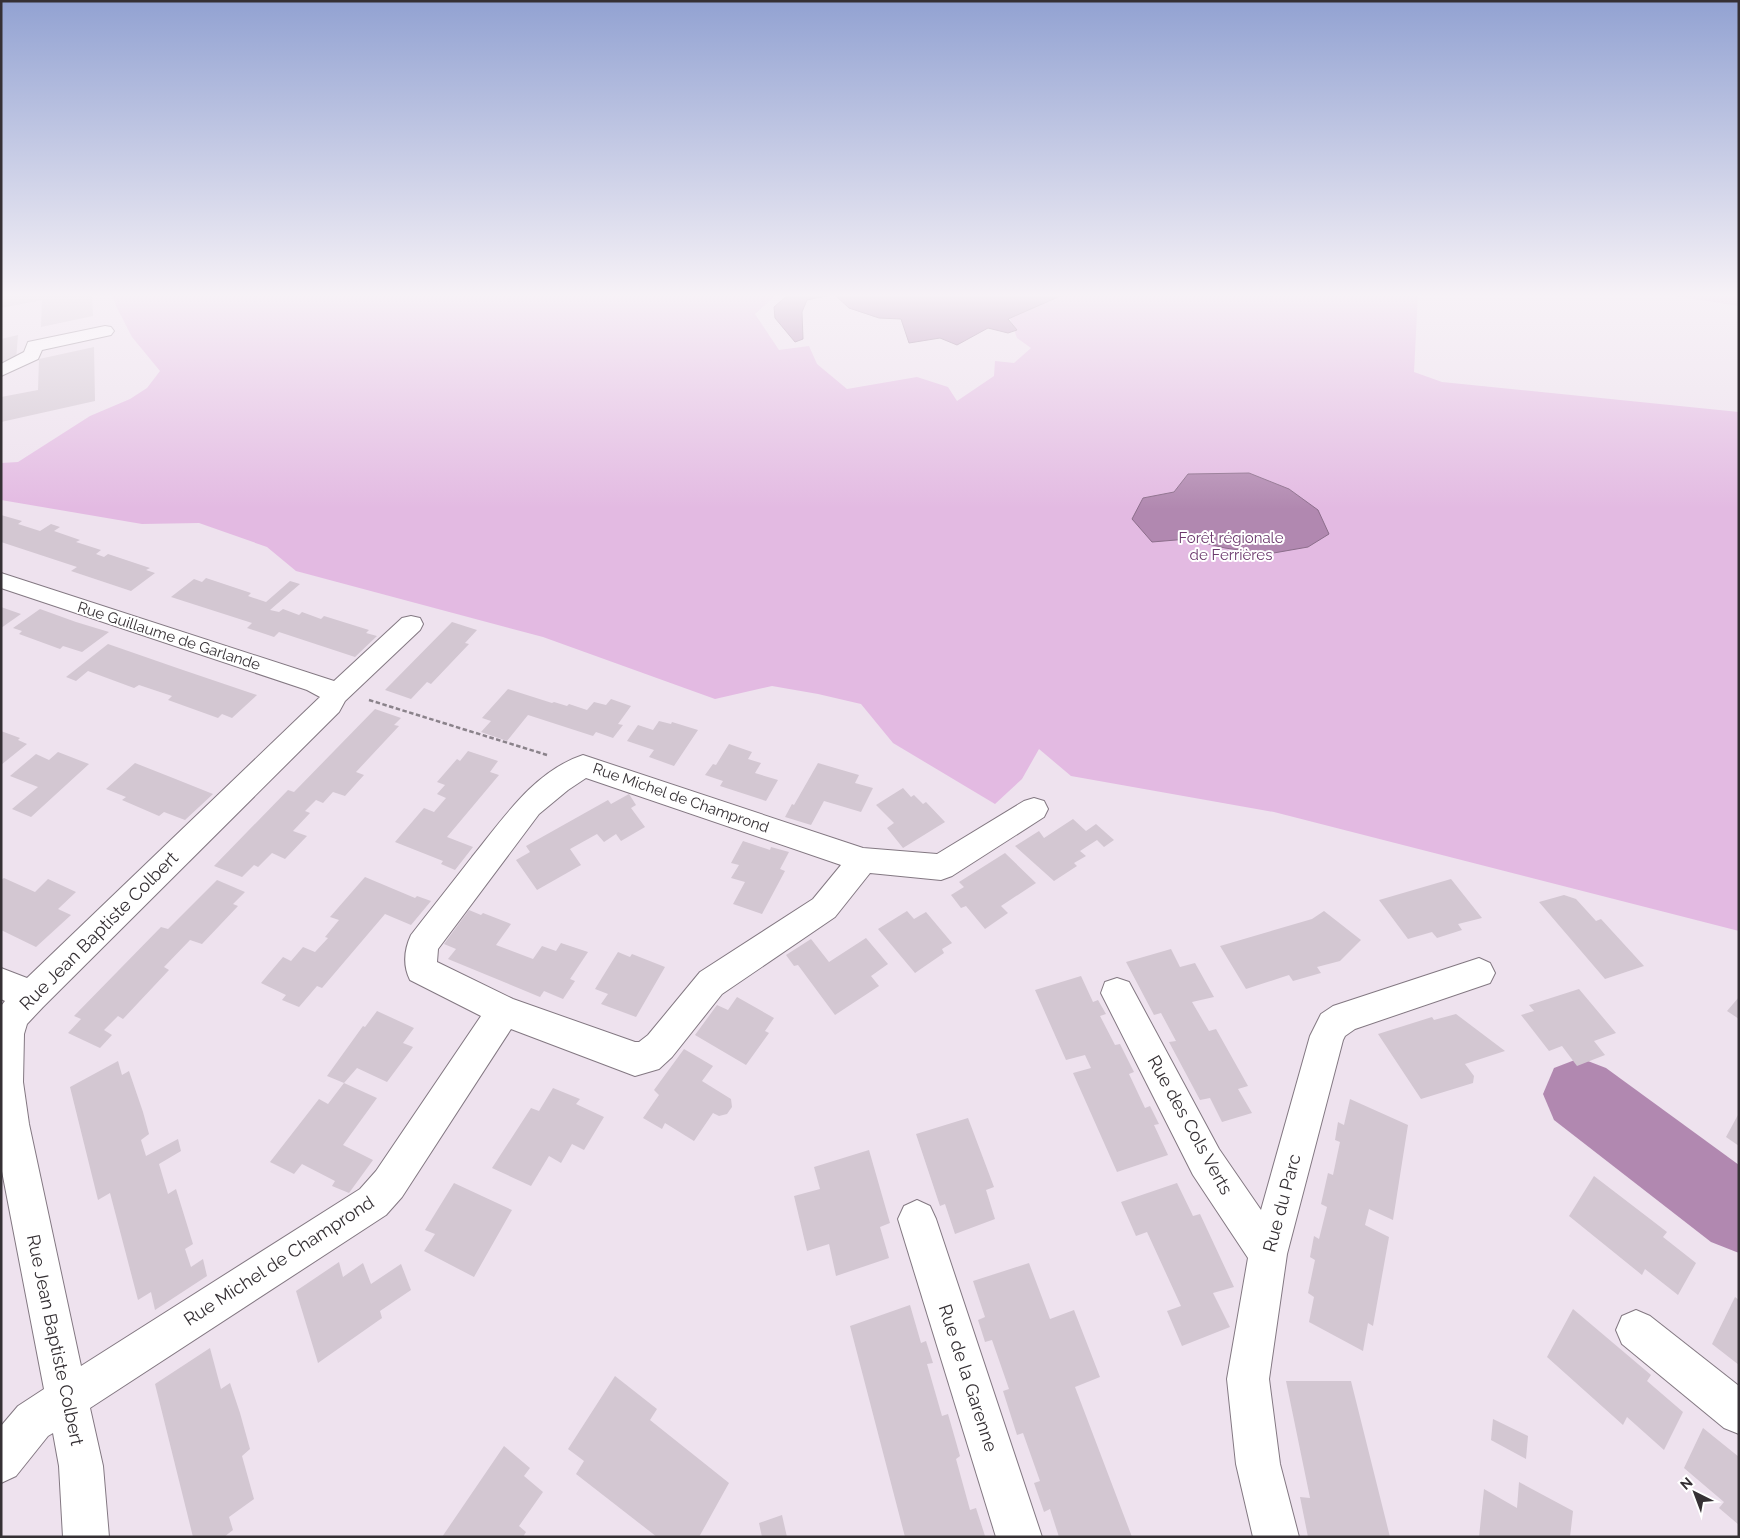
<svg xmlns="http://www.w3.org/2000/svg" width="1740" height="1538" viewBox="0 0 1740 1538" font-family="Raleway,sans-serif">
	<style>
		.green { fill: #e3bae2 }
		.water { fill: #b188b0; stroke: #8c6e8b }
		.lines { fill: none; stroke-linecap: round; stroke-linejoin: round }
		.river { fill: #b188b0; fill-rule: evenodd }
		.building { fill: #d3c7d2 }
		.minor-casing { stroke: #837882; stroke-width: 2 }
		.path { stroke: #8a828a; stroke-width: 2.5; stroke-dasharray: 4.5 2.5; stroke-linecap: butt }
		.minor { fill: #fff; fill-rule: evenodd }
		.labels { text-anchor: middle; stroke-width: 4; stroke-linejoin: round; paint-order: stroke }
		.park-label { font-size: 15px; fill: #6c396d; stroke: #fff }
		.street-label { font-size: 15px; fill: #353034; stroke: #fff }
		.near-street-label { font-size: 18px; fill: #353034; stroke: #fff }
	</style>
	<rect width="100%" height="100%" fill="#eee2ee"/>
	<g class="green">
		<path d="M 112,294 L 777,294 L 755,314 L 779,350 L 809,346 L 817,364 L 847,389 L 917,377 L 948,387 L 957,401 L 994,376 L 995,361 L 1014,363 L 1031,348 L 1017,338 L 1008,313 L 1049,294 L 1418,294 L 1414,372 L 1442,382 L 1739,412 L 1739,931 L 1274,812 L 1071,776 L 1039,749 L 1022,779 L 995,804 L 893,743 L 861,704 L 818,694 L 772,686 L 715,699 L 543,637 L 296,571 L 267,547 L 199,523 L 142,524 L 1,500 L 1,463 L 18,462 L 90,416 L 130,399 L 147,388 L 160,371 L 132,337 L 116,306 Z"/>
		<path d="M 1662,294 L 1739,294 L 1739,306 Z"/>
	</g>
	<g class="water">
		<path d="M 789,294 L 1065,294 L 1008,319 L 1017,330 L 1008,333 L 988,328 L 957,345 L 940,338 L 909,343 L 901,319 L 879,318 L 849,308 L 834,294 L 807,300 L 802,312 L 803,339 L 795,342 L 775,318 L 774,307 Z"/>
		<path d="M 1249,473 L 1289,489 L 1318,510 L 1329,534 L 1308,547 L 1268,554 L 1225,548 L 1188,539 L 1152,542 L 1132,519 L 1143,498 L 1174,492 L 1188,474 Z"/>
	</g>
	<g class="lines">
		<path class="river" d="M 1580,1058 L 1606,1068 L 1739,1165 L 1739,1253 L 1711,1242 L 1554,1120 L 1543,1094 L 1554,1068 Z"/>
	</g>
	<g class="building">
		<path d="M 1,294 L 92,294 L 93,316 L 41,327 L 42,300 L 1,308 Z"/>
		<path d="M 18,335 L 16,360 L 1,363 L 1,339 Z"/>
		<path d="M 94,347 L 95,401 L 1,422 L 1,397 L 38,390 L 39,359 Z"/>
		<path d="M 1,515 L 22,521 L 18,524 L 40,531 L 51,524 L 60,527 L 54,531 L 80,540 L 76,542 L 101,550 L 96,554 L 104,557 L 108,554 L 150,568 L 146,570 L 155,573 L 131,591 L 71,571 L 77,567 L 1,542 Z"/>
		<path d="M 206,578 L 251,593 L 248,596 L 266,602 L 290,581 L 300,584 L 270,610 L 279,612 L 283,609 L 299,615 L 302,612 L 321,619 L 324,616 L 369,630 L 366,633 L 377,636 L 355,657 L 279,632 L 274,637 L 247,628 L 252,623 L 171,597 L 194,579 L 202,582 Z"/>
		<path d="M 1,607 L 21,614 L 1,628 Z"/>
		<path d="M 40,609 L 76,622 L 109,632 L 82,652 L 63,646 L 60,649 L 19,634 L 22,631 L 13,628 Z"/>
		<path d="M 452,622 L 477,630 L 465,643 L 469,644 L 431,684 L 427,682 L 411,699 L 385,690 Z"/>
		<path d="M 108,644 L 180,669 L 257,695 L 232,718 L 222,714 L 218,718 L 168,700 L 172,696 L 139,685 L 134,688 L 88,671 L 76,681 L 66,677 Z"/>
		<path d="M 508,689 L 552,703 L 554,702 L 567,706 L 569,704 L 587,710 L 594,702 L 606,705 L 611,699 L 631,706 L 618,724 L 623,725 L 613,738 L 596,732 L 593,736 L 528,715 L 507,741 L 481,732 L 491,721 L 482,718 Z"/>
		<path d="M 375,709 L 401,718 L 394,725 L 399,726 L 356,772 L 364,775 L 345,796 L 333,792 L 323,803 L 316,800 L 305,811 L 310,813 L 293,831 L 307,836 L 285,859 L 272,853 L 258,867 L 254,865 L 242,877 L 214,866 L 288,790 L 294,792 Z"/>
		<path d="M 659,721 L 671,724 L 672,722 L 698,730 L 674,766 L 649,757 L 654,750 L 627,741 L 638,725 L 653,730 Z"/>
		<path d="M 1,731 L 20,738 L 18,740 L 27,744 L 1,765 Z"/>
		<path d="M 729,744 L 752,752 L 748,759 L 761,763 L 755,773 L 778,780 L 766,801 L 720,786 L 723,781 L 705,775 L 713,764 L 716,765 Z"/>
		<path d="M 468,751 L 498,761 L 490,772 L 499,775 L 447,837 L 473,847 L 455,870 L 441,864 L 443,861 L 395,842 L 424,808 L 434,812 L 446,798 L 437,794 L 445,785 L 437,782 L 457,759 L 460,761 Z"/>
		<path d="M 58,752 L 89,764 L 31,817 L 12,809 L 38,787 L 10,776 L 36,754 L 49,760 Z"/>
		<path d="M 135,763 L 173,778 L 213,794 L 185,820 L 164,812 L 159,816 L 122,800 L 126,797 L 106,789 Z"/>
		<path d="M 818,763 L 859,775 L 855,783 L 873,788 L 861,812 L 824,801 L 811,825 L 785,817 L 792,804 L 794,805 Z"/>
		<path d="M 903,788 L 911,797 L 914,795 L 923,804 L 926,802 L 945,822 L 903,848 L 887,828 L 894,823 L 876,805 Z"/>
		<path d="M 629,794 L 636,805 L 631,808 L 645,827 L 621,841 L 616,834 L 604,842 L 597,834 L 570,849 L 581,865 L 537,890 L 516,860 L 530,852 L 526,846 L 608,800 L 611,804 Z"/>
		<path d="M 1073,819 L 1086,831 L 1096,824 L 1114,840 L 1104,847 L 1097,840 L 1080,851 L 1086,856 L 1074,863 L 1077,866 L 1054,881 L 1015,846 L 1039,831 L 1044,838 Z"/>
		<path d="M 743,841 L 770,850 L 771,847 L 789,852 L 780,869 L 785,871 L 762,914 L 733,904 L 745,882 L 731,878 L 739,865 L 731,863 Z"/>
		<path d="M 1005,853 L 1036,883 L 1001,906 L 1008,913 L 985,929 L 966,906 L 961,908 L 951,895 L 964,887 L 959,882 Z"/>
		<path d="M 365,877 L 415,898 L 417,896 L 431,901 L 411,925 L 385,914 L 322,988 L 317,986 L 299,1007 L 282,1000 L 286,995 L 261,983 L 283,957 L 291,961 L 303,947 L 315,952 L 328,938 L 325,937 L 339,920 L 330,917 Z"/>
		<path d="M 4,878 L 35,892 L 48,879 L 76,892 L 58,909 L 71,915 L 36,947 L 1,930 L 1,880 Z"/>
		<path d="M 1451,879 L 1482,918 L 1458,924 L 1462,930 L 1437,938 L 1432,932 L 1408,939 L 1379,900 Z"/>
		<path d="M 217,880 L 245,892 L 233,904 L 238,906 L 202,944 L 190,940 L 164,967 L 169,970 L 123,1019 L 118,1016 L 104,1030 L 112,1035 L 100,1048 L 68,1033 L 81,1019 L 74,1016 L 161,927 L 168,929 Z"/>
		<path d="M 1564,895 L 1576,899 L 1596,921 L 1601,919 L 1644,966 L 1605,979 L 1539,902 Z"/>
		<path d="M 469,910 L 481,915 L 483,913 L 511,924 L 496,945 L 533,959 L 542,946 L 556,951 L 561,943 L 588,952 L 570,979 L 575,981 L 563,999 L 544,991 L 540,997 L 448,959 L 456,949 L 444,944 Z"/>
		<path d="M 907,911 L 914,919 L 926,912 L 952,943 L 942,949 L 944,953 L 915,973 L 878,929 Z"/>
		<path d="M 1324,911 L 1361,940 L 1340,961 L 1317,967 L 1321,973 L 1293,981 L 1289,975 L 1246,989 L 1220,946 L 1312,919 Z"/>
		<path d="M 866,938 L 888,964 L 871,976 L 879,986 L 835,1015 L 798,965 L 794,966 L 786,955 L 811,939 L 829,962 Z"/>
		<path d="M 1171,949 L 1180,967 L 1195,963 L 1214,997 L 1192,1002 L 1209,1031 L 1216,1029 L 1248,1086 L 1238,1089 L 1252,1113 L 1222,1122 L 1210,1098 L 1200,1100 L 1169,1042 L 1176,1041 L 1161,1013 L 1154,1015 L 1126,962 Z"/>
		<path d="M 618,952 L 630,957 L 632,954 L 665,967 L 636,1017 L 601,1004 L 608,994 L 595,989 Z"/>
		<path d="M 1081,976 L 1093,1002 L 1098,1000 L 1106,1014 L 1100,1016 L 1115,1045 L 1120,1044 L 1134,1072 L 1129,1074 L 1145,1108 L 1150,1106 L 1159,1124 L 1154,1125 L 1168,1155 L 1117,1172 L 1073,1073 L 1091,1068 L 1085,1055 L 1066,1060 L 1035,990 Z"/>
		<path d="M 1579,989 L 1616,1033 L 1594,1041 L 1605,1055 L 1577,1066 L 1562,1046 L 1549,1051 L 1521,1015 L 1534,1011 L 1529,1005 Z"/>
		<path d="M 737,997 L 774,1018 L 765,1031 L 769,1033 L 746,1065 L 695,1035 L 717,1005 L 728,1010 Z"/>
		<path d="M 1739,997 L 1739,1019 L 1727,1011 Z"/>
		<path d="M 377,1011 L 414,1028 L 403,1043 L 413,1047 L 387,1082 L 357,1068 L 344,1083 L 327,1076 L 363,1026 L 365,1027 Z"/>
		<path d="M 1456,1014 L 1505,1051 L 1465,1064 L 1474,1076 L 1473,1083 L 1421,1099 L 1378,1034 L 1432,1017 L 1434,1020 Z"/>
		<path d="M 684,1049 L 713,1066 L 702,1081 L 731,1099 L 732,1107 L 727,1114 L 719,1116 L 713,1113 L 694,1141 L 665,1123 L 662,1129 L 643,1118 L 659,1095 L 654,1090 Z"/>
		<path d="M 118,1061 L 122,1075 L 129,1071 L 143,1112 L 149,1134 L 141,1140 L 146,1156 L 178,1139 L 181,1151 L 159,1164 L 168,1194 L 176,1189 L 193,1244 L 185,1249 L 191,1267 L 203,1259 L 207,1276 L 155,1310 L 151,1292 L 138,1300 L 110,1193 L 98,1200 L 70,1087 Z"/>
		<path d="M 344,1083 L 377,1098 L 343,1145 L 373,1160 L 349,1193 L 332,1186 L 335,1181 L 302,1164 L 294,1174 L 270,1162 L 319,1099 L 328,1104 Z"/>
		<path d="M 553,1088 L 580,1099 L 576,1104 L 604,1117 L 584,1150 L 572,1144 L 561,1163 L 549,1156 L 531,1186 L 492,1168 L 531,1108 L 539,1111 Z"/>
		<path d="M 1350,1099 L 1408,1125 L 1393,1220 L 1369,1209 L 1365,1225 L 1389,1237 L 1373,1326 L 1368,1323 L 1363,1351 L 1309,1322 L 1314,1297 L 1308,1293 L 1315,1260 L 1310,1257 L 1314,1236 L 1319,1239 L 1327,1207 L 1321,1204 L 1328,1173 L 1333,1175 L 1340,1142 L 1335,1140 L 1338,1122 L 1344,1125 Z"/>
		<path d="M 1739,1113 L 1739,1146 L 1726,1137 Z"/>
		<path d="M 968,1118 L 994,1187 L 986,1190 L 995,1219 L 955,1234 L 945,1204 L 940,1206 L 916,1134 Z"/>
		<path d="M 869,1150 L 890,1223 L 880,1227 L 889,1258 L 836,1276 L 829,1244 L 807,1251 L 794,1196 L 820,1189 L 814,1167 Z"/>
		<path d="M 1594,1176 L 1667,1232 L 1663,1237 L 1696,1263 L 1678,1295 L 1645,1269 L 1642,1275 L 1569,1216 Z"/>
		<path d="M 454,1183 L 512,1210 L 474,1277 L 424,1251 L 435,1234 L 425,1230 Z"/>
		<path d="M 1177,1183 L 1193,1216 L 1200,1214 L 1234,1287 L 1213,1293 L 1230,1327 L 1182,1346 L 1167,1311 L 1181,1306 L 1147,1232 L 1136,1236 L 1121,1202 Z"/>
		<path d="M 339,1262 L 343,1277 L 363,1263 L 371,1284 L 401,1264 L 411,1290 L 380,1311 L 382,1318 L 318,1363 L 296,1291 Z"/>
		<path d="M 1029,1263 L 1050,1319 L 1074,1310 L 1100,1377 L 1075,1387 L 1132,1537 L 1059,1537 L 1050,1509 L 1044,1512 L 1034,1483 L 1040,1481 L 1023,1433 L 1017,1435 L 1003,1391 L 1009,1389 L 992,1340 L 985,1342 L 978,1320 L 985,1317 L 973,1281 Z"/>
		<path d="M 1735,1297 L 1739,1300 L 1739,1365 L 1712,1344 Z"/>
		<path d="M 910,1305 L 921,1343 L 926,1341 L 933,1363 L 927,1364 L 942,1416 L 948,1414 L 960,1456 L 956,1459 L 970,1510 L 976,1508 L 985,1536 L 982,1537 L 905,1537 L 850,1326 Z"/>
		<path d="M 1573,1309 L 1651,1375 L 1647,1381 L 1683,1412 L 1664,1450 L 1627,1417 L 1623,1425 L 1547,1357 Z"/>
		<path d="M 210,1348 L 221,1389 L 230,1383 L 240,1413 L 250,1449 L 242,1456 L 254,1499 L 229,1517 L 233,1530 L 224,1537 L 193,1537 L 155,1384 Z"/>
		<path d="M 615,1376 L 657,1409 L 650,1420 L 729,1483 L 699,1537 L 657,1537 L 576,1474 L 584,1461 L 568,1449 Z"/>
		<path d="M 1286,1381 L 1351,1381 L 1390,1537 L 1308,1537 L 1300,1497 L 1310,1498 Z"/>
		<path d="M 1493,1419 L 1528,1436 L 1526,1459 L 1491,1440 Z"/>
		<path d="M 1703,1428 L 1739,1457 L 1739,1525 L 1719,1508 L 1724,1502 L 1684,1468 Z"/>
		<path d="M 504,1446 L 530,1468 L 524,1476 L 543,1492 L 519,1526 L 526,1532 L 523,1537 L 442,1537 Z"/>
		<path d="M 1519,1482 L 1573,1511 L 1570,1537 L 1479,1537 L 1484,1489 L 1517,1508 Z"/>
		<path d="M 782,1515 L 787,1537 L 762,1537 L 759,1523 Z"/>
	</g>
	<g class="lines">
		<defs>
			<g id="minor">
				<path d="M 105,326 L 111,327 L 114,331 L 111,335 L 42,350 L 38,359 L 1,376 L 1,364 L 24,352 L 28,342 Z"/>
				<path d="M 1,573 L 334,681 L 402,618 L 411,616 L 420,618 L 423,624 L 420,630 L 345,701 L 339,712 L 43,1007 L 27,1024 L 24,1034 L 23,1082 L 29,1124 L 81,1366 L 360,1189 L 376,1171 L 481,1016 L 410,980 C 403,966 404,950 411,935 C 431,909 452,883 472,857 C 503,819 534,771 583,755 L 863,848 L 937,854 L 1024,801 L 1034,798 L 1044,801 L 1048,809 L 1044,817 L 952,876 L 941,880 L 870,873 L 835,917 L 722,994 L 672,1057 L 659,1069 L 635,1076 L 511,1029 L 402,1197 L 386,1215 L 90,1408 L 103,1466 L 109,1537 L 63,1537 L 59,1466 L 53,1433 L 48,1436 L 16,1476 L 1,1483 L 1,1426 L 18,1406 L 44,1389 L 1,1166 L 1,1006 L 5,1001 L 1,999 L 1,968 L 27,978 L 320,697 L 307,690 L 1,588 ZM 586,778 L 841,865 L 813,899 L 700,972 L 648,1035 L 639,1042 L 635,1042 L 513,999 L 437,962 L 438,949 L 539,814 L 568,790 Z"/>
				<path d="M 1479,958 L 1490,963 L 1495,973 L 1490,983 L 1355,1029 L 1345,1036 L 1343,1040 L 1287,1254 L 1269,1379 L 1280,1464 L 1299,1537 L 1253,1537 L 1236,1464 L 1227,1379 L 1248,1258 L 1193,1175 L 1101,993 L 1105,982 L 1117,978 L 1129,982 L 1219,1149 L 1261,1210 L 1310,1036 L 1321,1014 L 1333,1006 Z"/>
				<path d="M 917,1200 L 930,1206 L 936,1219 L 1042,1537 L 996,1537 L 898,1219 L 904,1206 Z"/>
				<path d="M 1636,1310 L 1650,1316 L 1739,1386 L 1739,1434 L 1724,1428 L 1622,1344 L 1616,1330 L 1622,1316 Z"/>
			</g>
		</defs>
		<use href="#minor" class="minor-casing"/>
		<path class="path" d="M 369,700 L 547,755"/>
		<use href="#minor" class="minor"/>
	</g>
	<linearGradient id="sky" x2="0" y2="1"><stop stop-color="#92a2d2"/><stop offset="0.58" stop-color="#f7f2f7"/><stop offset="1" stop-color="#f7f2f7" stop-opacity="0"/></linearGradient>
	<rect width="1740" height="509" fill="url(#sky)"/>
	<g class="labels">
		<g class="park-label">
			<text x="1231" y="543">Forêt régionale<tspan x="1231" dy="17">de Ferrières</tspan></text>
		</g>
		<g class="street-label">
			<text transform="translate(169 636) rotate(18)" y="5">Rue Guillaume de Garlande</text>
			<text transform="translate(681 798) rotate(19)" y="5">Rue Michel de Champrond</text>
		</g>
		<g class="near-street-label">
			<text transform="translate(99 931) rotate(-45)" y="6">Rue Jean Baptiste Colbert</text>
			<text transform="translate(1190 1125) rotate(61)" y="6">Rue des Cols Verts</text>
			<text transform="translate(1282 1203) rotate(-75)" y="6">Rue du Parc</text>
			<text transform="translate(279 1261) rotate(-33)" y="6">Rue Michel de Champrond</text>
			<text transform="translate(55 1340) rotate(78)" y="6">Rue Jean Baptiste Colbert</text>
			<text transform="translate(968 1378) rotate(72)" y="6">Rue de la Garenne</text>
		</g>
	</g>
	<rect width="1740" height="1538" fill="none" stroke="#353034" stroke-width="5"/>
	<g transform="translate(1695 1493) rotate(318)" stroke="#ffffff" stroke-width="4" paint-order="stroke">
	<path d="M0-4L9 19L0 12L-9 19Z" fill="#353034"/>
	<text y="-8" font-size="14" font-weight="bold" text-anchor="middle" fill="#353034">N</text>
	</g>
</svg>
